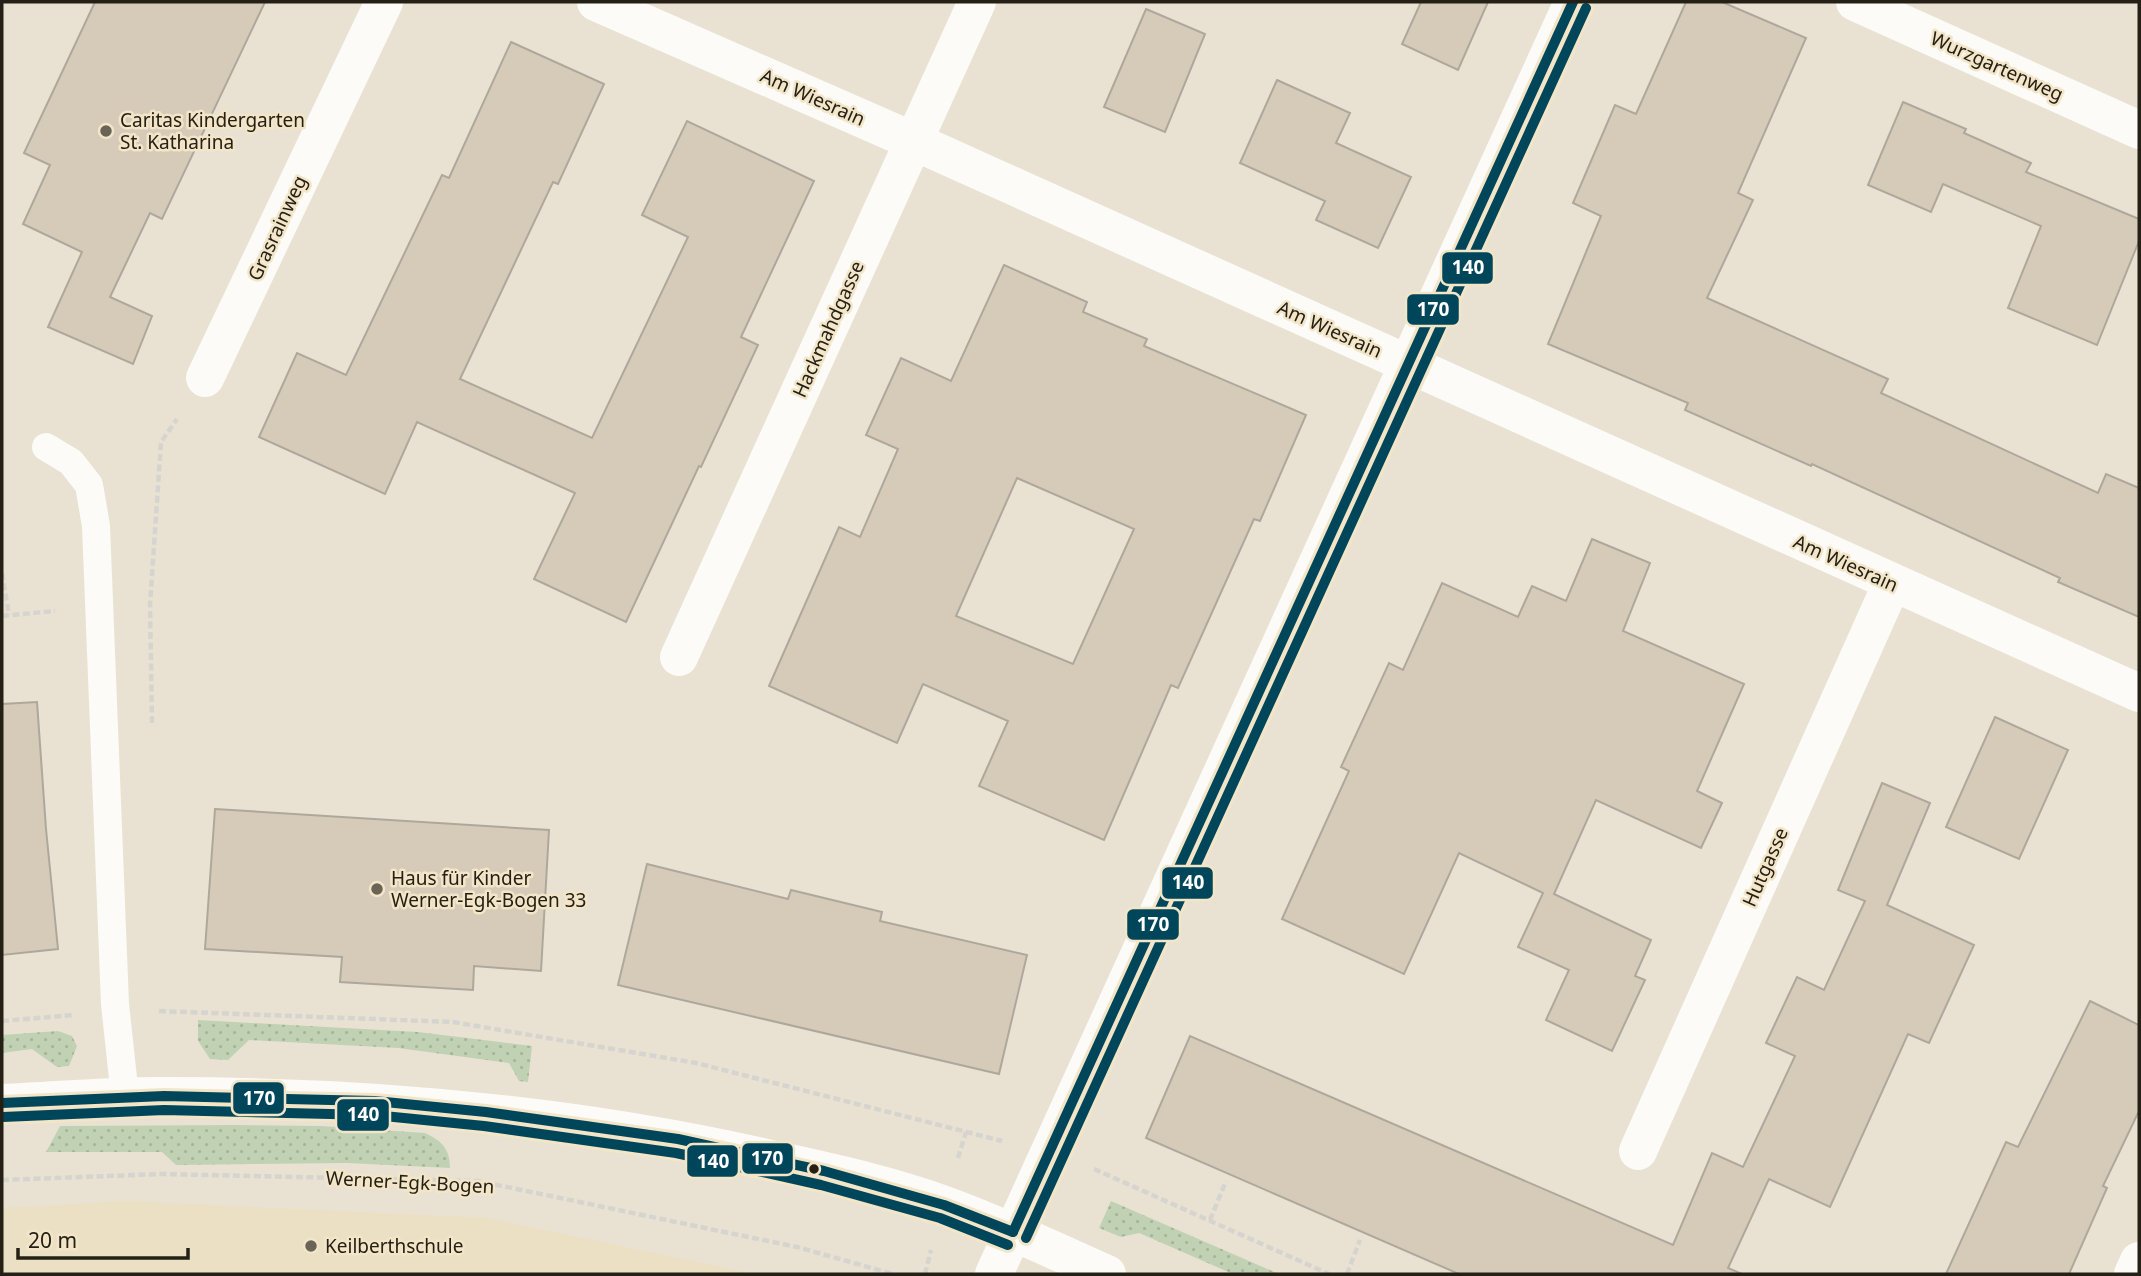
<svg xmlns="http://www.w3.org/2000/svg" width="2141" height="1276" viewBox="0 0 2141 1276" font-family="'Noto Sans',sans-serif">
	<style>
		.built { fill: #ebdfc4 }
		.grass { fill: url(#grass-dots) }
		.building { fill: #d6cbb9; stroke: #aea89c; stroke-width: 2; fill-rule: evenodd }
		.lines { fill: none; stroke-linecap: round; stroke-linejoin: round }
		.path { stroke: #d6d4cf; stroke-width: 4.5; stroke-dasharray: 7 3.5; stroke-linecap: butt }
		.lane { stroke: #fcfbf8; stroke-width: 28 }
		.street { stroke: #fcfbf8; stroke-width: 38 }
		.bus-1-casing { stroke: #f3e5c8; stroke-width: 16 }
		.bus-2-casing { stroke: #f3e5c8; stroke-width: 16 }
		.bus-1 { stroke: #00465a; stroke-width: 10 }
		.bus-2 { stroke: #00465a; stroke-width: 10 }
		.poi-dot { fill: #6a6457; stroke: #f3e5c8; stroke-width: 2.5 }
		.bus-dot { fill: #252015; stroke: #f3e5c8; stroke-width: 2.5 }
		.labels { text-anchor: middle; stroke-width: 5; stroke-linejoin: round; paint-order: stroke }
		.street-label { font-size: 19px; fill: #252015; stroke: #f3e5c8 }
		.poi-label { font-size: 19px; fill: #252015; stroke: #f3e5c8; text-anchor: start }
		.line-badge { stroke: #f3e5c8; stroke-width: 2.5 }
		.badge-label { font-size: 19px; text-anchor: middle; font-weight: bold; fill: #fff }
	</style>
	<defs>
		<pattern id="grass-dots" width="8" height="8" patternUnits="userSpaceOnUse" patternTransform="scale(1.75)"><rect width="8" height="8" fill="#c1d2b4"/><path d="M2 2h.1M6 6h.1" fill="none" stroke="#a6b49a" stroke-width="1.8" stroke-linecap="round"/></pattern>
	</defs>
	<rect width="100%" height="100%" fill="#e9e2d2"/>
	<path class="built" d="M 127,1201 L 487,1218 L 755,1274 L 2,1274 L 2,1208 Z"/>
	<g class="grass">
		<path d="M 198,1020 L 418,1032 L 532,1046 L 528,1082 L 519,1081 L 509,1063 L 398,1048 L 249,1040 L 228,1060 L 210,1059 L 198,1041 Z"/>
		<path d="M 58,1031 L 72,1036 L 77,1046 L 69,1066 L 57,1067 L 32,1049 L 2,1053 L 2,1035 Z"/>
		<path d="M 235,1125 L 321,1126 L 425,1133 C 442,1141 450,1149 450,1168 L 347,1163 L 176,1165 L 162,1152 L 46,1152 L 60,1126 Z"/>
		<path d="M 1111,1201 L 1279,1274 L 1233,1274 L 1139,1233 L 1121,1237 L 1099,1228 Z"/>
	</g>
	<g class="building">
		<path d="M 95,2 L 265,2 L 162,219 L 150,213 L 110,297 L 152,316 L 133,364 L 48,327 L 82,252 L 23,224 L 50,165 L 24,153 Z"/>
		<path d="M 1421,2 L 1488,2 L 1458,70 L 1402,44 Z"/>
		<path d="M 1686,2 L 1722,2 L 1806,38 L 1738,193 L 1753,200 L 1707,298 L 1888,379 L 1881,393 L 2098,493 L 2106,474 L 2139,488 L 2139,617 L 2058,582 L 2060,578 L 1812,464 L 1811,466 L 1685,410 L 1688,403 L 1548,344 L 1601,216 L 1573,203 L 1615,105 L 1636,114 Z"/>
		<path d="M 1146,9 L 1205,34 L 1165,132 L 1104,107 Z"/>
		<path d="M 511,42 L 604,84 L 558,184 L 553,182 L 460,379 L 592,438 L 688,237 L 642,215 L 687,121 L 814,181 L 741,337 L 758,345 L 701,467 L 699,466 L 626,622 L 534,579 L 575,493 L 417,422 L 385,494 L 259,437 L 297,353 L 346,375 L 442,175 L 449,178 Z"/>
		<path d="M 1277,80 L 1350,113 L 1336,143 L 1411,177 L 1378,248 L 1316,220 L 1325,201 L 1240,163 Z"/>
		<path d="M 1903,102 L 1966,129 L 1964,133 L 2031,163 L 2026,172 L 2139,219 L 2139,241 L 2097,345 L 2008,308 L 2041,226 L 1943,184 L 1931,212 L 1868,185 Z"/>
		<path d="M 1004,265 L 1087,302 L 1083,312 L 1147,339 L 1144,346 L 1306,415 L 1260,521 L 1254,519 L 1178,688 L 1171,685 L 1104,840 L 979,786 L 1008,721 L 923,684 L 897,743 L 769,686 L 839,527 L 860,537 L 898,449 L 866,435 L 901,358 L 951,381 ZM 1017,478 L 1134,529 L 1073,664 L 956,616 Z"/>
		<path d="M 1592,539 L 1650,563 L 1623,631 L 1744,684 L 1697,791 L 1722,803 L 1701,848 L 1596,800 L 1554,894 L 1651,940 L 1635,976 L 1645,980 L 1612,1051 L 1546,1020 L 1569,970 L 1518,947 L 1543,893 L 1459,853 L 1404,974 L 1282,919 L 1349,771 L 1341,767 L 1389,663 L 1403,670 L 1442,583 L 1518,617 L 1532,586 L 1566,601 Z"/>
		<path d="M 37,702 L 46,829 L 58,949 L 2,955 L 2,704 Z"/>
		<path d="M 1995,717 L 2068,750 L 2019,859 L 1946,827 Z"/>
		<path d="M 1882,783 L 1930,803 L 1887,905 L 1974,945 L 1929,1043 L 1908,1034 L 1830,1207 L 1769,1179 L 1728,1268 L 1742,1274 L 1459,1274 L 1146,1138 L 1190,1036 L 1673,1245 L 1712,1153 L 1743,1167 L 1795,1056 L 1766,1043 L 1797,977 L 1824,990 L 1865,901 L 1838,890 Z"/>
		<path d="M 215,809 L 549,830 L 541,971 L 474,966 L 473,990 L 340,982 L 342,957 L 205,949 Z"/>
		<path d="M 647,864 L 788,899 L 791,890 L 882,912 L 880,921 L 1027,955 L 999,1074 L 618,985 Z"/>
		<path d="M 2090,1001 L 2139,1025 L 2139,1111 L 2103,1186 L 2107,1188 L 2069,1274 L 1946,1274 L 2006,1142 L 2018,1147 Z"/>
	</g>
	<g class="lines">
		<g class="path">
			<path d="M 2,573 L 9,615"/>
			<path d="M 2,616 L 55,611"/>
			<path d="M 152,723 L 150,605 L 161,442 L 177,419"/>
			<path d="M 159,1011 L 453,1022 L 696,1063 L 1002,1141"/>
			<path d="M 2,1021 L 74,1015"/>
			<path d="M 958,1158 L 966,1132"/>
			<path d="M 1094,1169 L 1329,1274"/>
			<path d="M 2,1180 L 161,1174 L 478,1181 L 797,1247 L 893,1274"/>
			<path d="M 1210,1220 L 1226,1181"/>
			<path d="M 925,1274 L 931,1250"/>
			<path d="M 1347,1274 L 1360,1240"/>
		</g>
		<path class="lane" d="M 46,447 L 71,462 L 89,485 L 96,526 L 115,1004 L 125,1097"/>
		<g class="street">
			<path d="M 596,2 L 913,141 L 2139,693"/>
			<path d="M 1855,2 L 2139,130"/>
			<path d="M 205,378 L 384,2"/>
			<path d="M 679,657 L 977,2"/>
			<path d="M 2,1103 C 56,1101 112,1095 166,1096 C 365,1096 564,1113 758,1156 C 821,1170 885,1183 945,1205 C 1000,1225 1053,1250 1107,1274"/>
			<path d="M 1638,1151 L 1892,583"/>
			<path d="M 994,1274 L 1573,2"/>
			<path d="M 2133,1274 L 2139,1261"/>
		</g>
		<defs>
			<g id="bus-1">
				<path d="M 2,1103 L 164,1096 L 375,1101 L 486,1112 L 678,1139 L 824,1171 L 944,1205 L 1013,1232"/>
				<path d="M 1013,1232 L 1573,2"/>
			</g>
			<g id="bus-2">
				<path d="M 3,1117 L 164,1110 L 374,1115 L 484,1126 L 676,1153 L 821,1185 L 940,1218 L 1008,1245"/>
				<path d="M 1026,1238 L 1586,8"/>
			</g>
		</defs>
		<use href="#bus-1" class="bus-1-casing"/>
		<use href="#bus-2" class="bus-2-casing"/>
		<use href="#bus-1" class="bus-1"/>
		<use href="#bus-2" class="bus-2"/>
	</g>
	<g class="poi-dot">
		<circle cx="106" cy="131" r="7"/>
		<circle cx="377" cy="889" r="7"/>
		<circle cx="311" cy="1246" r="7"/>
	</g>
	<circle class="bus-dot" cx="814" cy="1169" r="6"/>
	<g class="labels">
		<g class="street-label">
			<text transform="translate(1997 66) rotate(24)" y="7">Wurzgartenweg</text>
			<text transform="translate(813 97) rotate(24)" y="7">Am Wiesrain</text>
			<text transform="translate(277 228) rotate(-65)" y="7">Grasrainweg</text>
			<text transform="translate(828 329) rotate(-66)" y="7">Hackmahdgasse</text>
			<text transform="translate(1330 329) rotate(24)" y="7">Am Wiesrain</text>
			<text transform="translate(1846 563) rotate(24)" y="7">Am Wiesrain</text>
			<text transform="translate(1765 867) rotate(-66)" y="7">Hutgasse</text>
			<text transform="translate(410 1182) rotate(3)" y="7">Werner-Egk-Bogen</text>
		</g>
		<g class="poi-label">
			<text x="120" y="127">Caritas Kindergarten<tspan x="120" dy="22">St. Katharina</tspan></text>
			<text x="391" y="885">Haus für Kinder<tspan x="391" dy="22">Werner-Egk-Bogen 33</tspan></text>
			<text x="325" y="1253">Keilberthschule</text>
		</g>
	</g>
	<g class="line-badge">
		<rect x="1441" y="251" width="53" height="34" rx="7" fill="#00465a"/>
		<rect x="1406" y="293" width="54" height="33" rx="7" fill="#00465a"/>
		<rect x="1161" y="866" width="53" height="34" rx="7" fill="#00465a"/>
		<rect x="1126" y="908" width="54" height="33" rx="7" fill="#00465a"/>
		<rect x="232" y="1081" width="53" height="34" rx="7" fill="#00465a"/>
		<rect x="336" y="1098" width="54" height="34" rx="7" fill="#00465a"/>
		<rect x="741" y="1142" width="53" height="33" rx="7" fill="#00465a"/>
		<rect x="686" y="1144" width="53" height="34" rx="7" fill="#00465a"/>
	</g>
	<g class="badge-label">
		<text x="1468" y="274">140</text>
		<text x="1433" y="316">170</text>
		<text x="1188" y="889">140</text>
		<text x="1153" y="931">170</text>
		<text x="259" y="1105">170</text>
		<text x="363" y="1121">140</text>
		<text x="767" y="1165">170</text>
		<text x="713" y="1168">140</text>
	</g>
	<rect width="2141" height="1276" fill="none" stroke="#252015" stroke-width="7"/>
	<path d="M18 1248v10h170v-10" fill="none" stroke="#252015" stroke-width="3.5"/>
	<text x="28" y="1248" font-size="21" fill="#252015" stroke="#f3e5c8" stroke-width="5" paint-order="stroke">20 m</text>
</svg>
